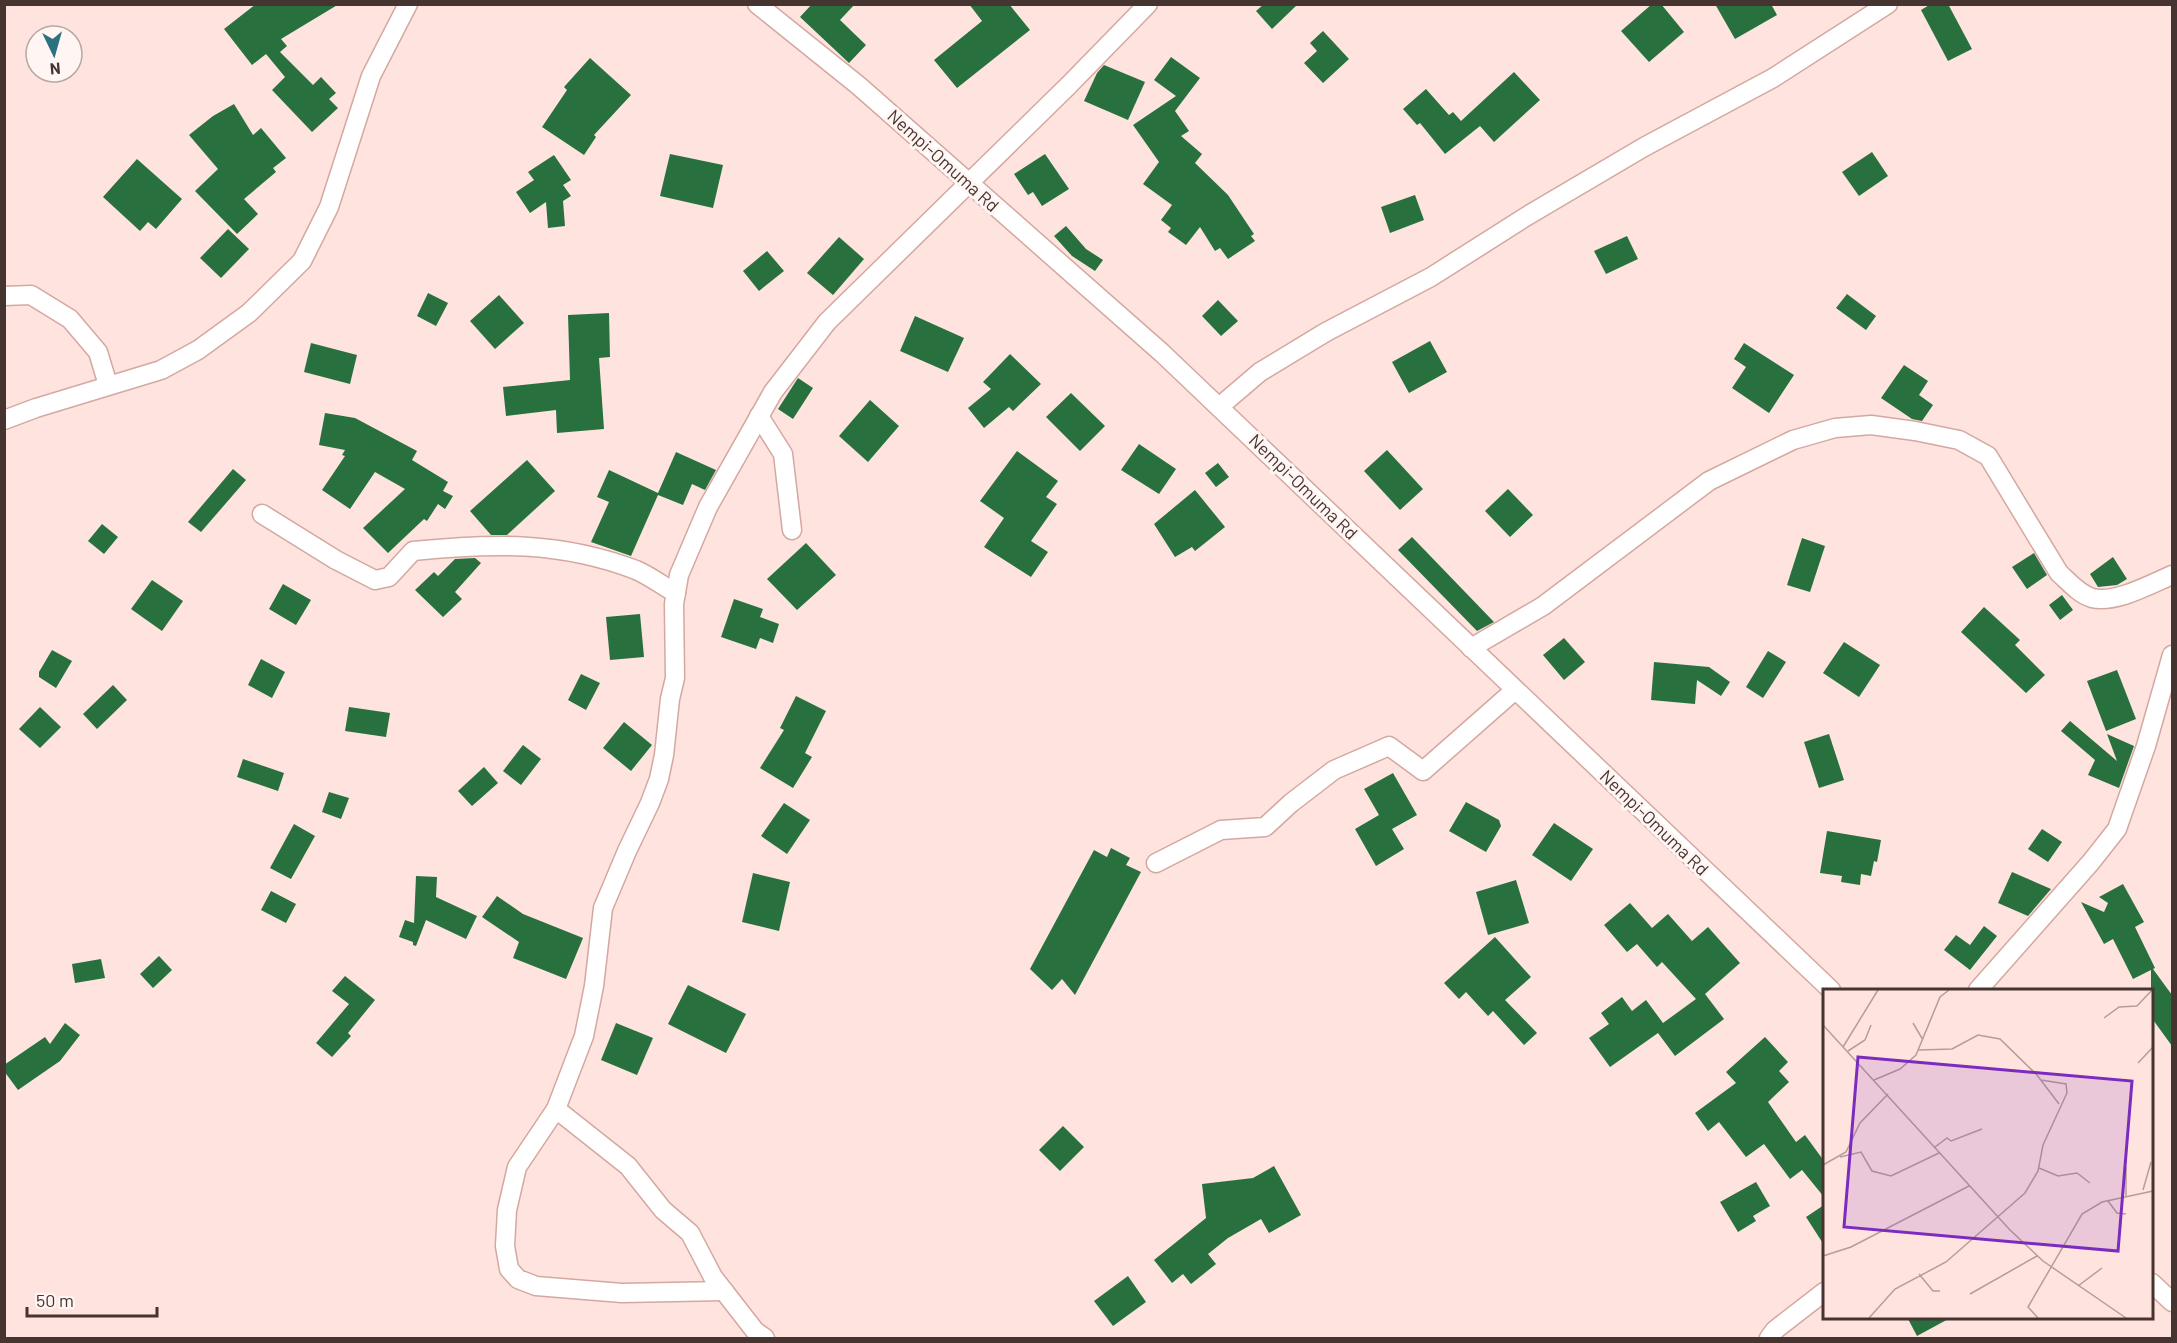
<svg xmlns="http://www.w3.org/2000/svg" width="2177" height="1343" viewBox="0 0 2177 1343" font-family="Barlow,sans-serif">
	<style>
		.building { fill: #28713f }
		.lines { fill: none; stroke-linecap: round; stroke-linejoin: round }
		.minor-casing { stroke: #d4a8a0; stroke-width: 21 }
		.minor { stroke: #fff; stroke-width: 18 }
		.labels { text-anchor: middle; stroke-width: 6; stroke-linejoin: round; paint-order: stroke }
		.street-label { font-size: 18px; fill: #463430; stroke: #fff5f3 }
		.inset-road { fill: none; stroke: #b59d98; stroke-width: 1.5 }
		.view { fill: #7b2cbf; fill-opacity: 0.15; stroke: #7b2cbf; stroke-width: 3 }
		.inset-edge { fill: none; stroke: #463430; stroke-width: 3 }
	</style>
	<rect width="100%" height="100%" fill="#ffe3de"/>
	<g class="building">
		<path d="M 256,4 L 339,4 L 281,39 L 287,46 L 280,52 L 313,85 L 321,77 L 336,93 L 329,99 L 338,108 L 312,132 L 272,90 L 285,77 L 266,54 L 252,65 L 224,29 Z"/>
		<path d="M 812,4 L 855,4 L 840,20 L 866,45 L 849,63 L 800,17 Z"/>
		<path d="M 969,4 L 1009,4 L 1030,30 L 957,88 L 934,60 L 982,21 Z"/>
		<path d="M 1264,4 L 1298,4 L 1272,29 L 1256,11 Z"/>
		<path d="M 1652,4 L 1661,4 L 1684,32 L 1649,62 L 1621,31 Z"/>
		<path d="M 1715,4 L 1771,4 L 1777,15 L 1735,39 Z"/>
		<path d="M 1931,4 L 1948,4 L 1972,49 L 1948,61 L 1921,10 Z"/>
		<path d="M 1323,31 L 1349,59 L 1323,83 L 1304,63 L 1317,51 L 1310,43 Z"/>
		<path d="M 1171,57 L 1200,78 L 1175,111 L 1189,131 L 1181,136 L 1202,154 L 1195,163 L 1228,195 L 1254,234 L 1251,236 L 1255,241 L 1228,259 L 1220,248 L 1215,251 L 1200,227 L 1186,245 L 1168,232 L 1171,228 L 1161,220 L 1172,205 L 1143,184 L 1159,162 L 1133,125 L 1176,96 L 1154,80 Z"/>
		<path d="M 590,58 L 631,95 L 594,135 L 596,137 L 584,155 L 542,127 L 567,90 L 564,87 Z"/>
		<path d="M 1104,65 L 1145,82 L 1128,120 L 1084,101 L 1097,73 Z"/>
		<path d="M 1514,72 L 1540,100 L 1494,142 L 1480,126 L 1445,154 L 1420,123 L 1417,125 L 1403,109 L 1426,89 L 1449,115 L 1453,112 L 1461,121 Z"/>
		<path d="M 234,104 L 253,135 L 261,128 L 286,158 L 273,168 L 276,172 L 244,199 L 258,214 L 237,234 L 195,191 L 218,169 L 189,135 L 213,116 Z"/>
		<path d="M 1872,152 L 1888,176 L 1859,196 L 1842,172 Z"/>
		<path d="M 670,154 L 723,165 L 713,208 L 660,196 Z"/>
		<path d="M 1045,154 L 1069,189 L 1042,206 L 1033,192 L 1028,195 L 1014,174 Z"/>
		<path d="M 554,155 L 571,180 L 563,185 L 571,196 L 563,201 L 565,226 L 548,228 L 546,202 L 530,213 L 516,192 L 534,180 L 528,172 Z"/>
		<path d="M 137,159 L 182,199 L 156,229 L 148,222 L 140,231 L 103,197 Z"/>
		<path d="M 1415,195 L 1424,220 L 1390,233 L 1381,207 Z"/>
		<path d="M 1066,226 L 1086,249 L 1103,260 L 1095,271 L 1072,256 L 1054,236 Z"/>
		<path d="M 228,229 L 249,249 L 221,278 L 200,258 Z"/>
		<path d="M 1627,236 L 1638,259 L 1606,274 L 1594,251 Z"/>
		<path d="M 839,237 L 864,259 L 833,295 L 807,273 Z"/>
		<path d="M 767,251 L 784,271 L 759,291 L 743,271 Z"/>
		<path d="M 428,293 L 448,303 L 436,326 L 417,316 Z"/>
		<path d="M 1847,294 L 1876,316 L 1866,330 L 1836,308 Z"/>
		<path d="M 499,295 L 524,323 L 495,349 L 470,321 Z"/>
		<path d="M 1218,300 L 1238,321 L 1221,336 L 1202,316 Z"/>
		<path d="M 609,313 L 610,357 L 599,358 L 604,429 L 557,433 L 556,410 L 506,416 L 503,387 L 570,380 L 568,315 Z"/>
		<path d="M 915,316 L 964,338 L 948,372 L 900,351 Z"/>
		<path d="M 1430,341 L 1447,372 L 1409,393 L 1392,362 Z"/>
		<path d="M 311,343 L 357,355 L 350,384 L 304,372 Z"/>
		<path d="M 1744,343 L 1794,375 L 1769,413 L 1732,388 L 1746,367 L 1734,359 Z"/>
		<path d="M 1010,354 L 1041,384 L 1013,411 L 1009,407 L 984,428 L 968,408 L 991,389 L 983,382 Z"/>
		<path d="M 1904,365 L 1928,381 L 1919,395 L 1933,405 L 1922,421 L 1912,419 L 1881,398 Z"/>
		<path d="M 798,378 L 813,388 L 793,419 L 778,409 Z"/>
		<path d="M 1071,393 L 1105,426 L 1080,451 L 1046,417 Z"/>
		<path d="M 870,400 L 899,426 L 868,462 L 839,436 Z"/>
		<path d="M 325,413 L 355,418 L 417,451 L 412,460 L 448,482 L 443,491 L 453,496 L 445,509 L 438,504 L 427,521 L 424,519 L 388,553 L 363,528 L 405,489 L 375,472 L 350,509 L 322,490 L 345,456 L 342,455 L 345,450 L 319,445 Z"/>
		<path d="M 1139,444 L 1176,469 L 1159,494 L 1121,470 Z"/>
		<path d="M 1387,450 L 1423,489 L 1400,510 L 1364,471 Z"/>
		<path d="M 1017,451 L 1058,481 L 1046,497 L 1057,504 L 1031,541 L 1048,552 L 1031,577 L 984,547 L 1004,518 L 980,501 Z"/>
		<path d="M 676,452 L 716,470 L 705,490 L 692,484 L 683,505 L 658,495 L 631,556 L 591,542 L 609,502 L 597,497 L 609,470 L 658,493 Z"/>
		<path d="M 527,460 L 555,491 L 507,535 L 491,535 L 470,511 Z"/>
		<path d="M 1218,463 L 1229,477 L 1216,487 L 1205,473 Z"/>
		<path d="M 233,469 L 246,480 L 201,532 L 188,522 Z"/>
		<path d="M 1508,489 L 1533,515 L 1510,537 L 1485,511 Z"/>
		<path d="M 1195,490 L 1225,527 L 1195,551 L 1192,547 L 1175,557 L 1154,524 Z"/>
		<path d="M 102,524 L 118,537 L 104,554 L 88,541 Z"/>
		<path d="M 1412,537 L 1494,622 L 1477,631 L 1398,550 Z"/>
		<path d="M 1802,538 L 1825,546 L 1810,592 L 1787,585 Z"/>
		<path d="M 806,543 L 836,575 L 797,610 L 767,579 Z"/>
		<path d="M 2034,553 L 2047,575 L 2027,589 L 2012,567 Z"/>
		<path d="M 2113,557 L 2127,579 L 2117,585 L 2098,587 L 2090,574 Z"/>
		<path d="M 475,558 L 481,563 L 455,592 L 462,599 L 443,617 L 415,590 L 434,572 L 438,576 L 455,559 Z"/>
		<path d="M 152,580 L 183,601 L 162,631 L 131,609 Z"/>
		<path d="M 283,584 L 311,600 L 296,625 L 269,609 Z"/>
		<path d="M 2062,595 L 2073,610 L 2060,620 L 2049,605 Z"/>
		<path d="M 734,599 L 763,609 L 760,617 L 779,624 L 773,643 L 760,638 L 756,649 L 721,637 Z"/>
		<path d="M 1984,607 L 2020,640 L 2015,645 L 2045,675 L 2026,693 L 1961,632 Z"/>
		<path d="M 640,614 L 644,657 L 610,660 L 606,617 Z"/>
		<path d="M 1564,638 L 1585,662 L 1564,680 L 1543,655 Z"/>
		<path d="M 1844,642 L 1880,665 L 1859,697 L 1823,673 Z"/>
		<path d="M 52,650 L 72,661 L 56,688 L 39,677 L 39,672 Z"/>
		<path d="M 1768,651 L 1786,662 L 1763,698 L 1746,687 Z"/>
		<path d="M 261,659 L 285,672 L 272,698 L 248,685 Z"/>
		<path d="M 1654,662 L 1709,667 L 1730,682 L 1721,696 L 1697,680 L 1695,704 L 1651,700 Z"/>
		<path d="M 2117,670 L 2136,719 L 2106,731 L 2087,681 Z"/>
		<path d="M 581,674 L 600,683 L 586,710 L 568,700 Z"/>
		<path d="M 113,685 L 127,700 L 97,729 L 83,714 Z"/>
		<path d="M 796,696 L 826,711 L 805,753 L 812,757 L 793,788 L 760,768 L 784,730 L 780,728 Z"/>
		<path d="M 40,707 L 61,727 L 40,748 L 19,729 Z"/>
		<path d="M 349,707 L 390,713 L 386,737 L 345,731 Z"/>
		<path d="M 2070,721 L 2117,761 L 2107,734 L 2134,746 L 2119,788 L 2088,775 L 2095,760 L 2061,731 Z"/>
		<path d="M 624,722 L 652,745 L 631,771 L 603,748 Z"/>
		<path d="M 1829,734 L 1844,780 L 1819,788 L 1804,742 Z"/>
		<path d="M 523,745 L 541,759 L 521,785 L 503,771 Z"/>
		<path d="M 243,759 L 284,773 L 278,791 L 237,777 Z"/>
		<path d="M 484,767 L 498,783 L 472,806 L 458,791 Z"/>
		<path d="M 1393,773 L 1417,815 L 1392,829 L 1404,849 L 1376,866 L 1355,829 L 1379,815 L 1364,789 Z"/>
		<path d="M 329,792 L 349,798 L 341,819 L 322,812 Z"/>
		<path d="M 1466,802 L 1499,820 L 1501,826 L 1486,852 L 1449,831 Z"/>
		<path d="M 784,803 L 810,820 L 787,854 L 761,836 Z"/>
		<path d="M 1554,823 L 1593,849 L 1571,881 L 1532,855 Z"/>
		<path d="M 294,824 L 315,836 L 291,879 L 270,868 Z"/>
		<path d="M 2042,829 L 2062,842 L 2048,862 L 2028,849 Z"/>
		<path d="M 1827,831 L 1881,840 L 1877,862 L 1874,861 L 1871,876 L 1861,874 L 1860,885 L 1841,882 L 1842,876 L 1820,873 Z"/>
		<path d="M 1111,848 L 1130,858 L 1126,865 L 1141,872 L 1075,995 L 1062,979 L 1052,990 L 1030,969 L 1094,850 L 1107,857 Z"/>
		<path d="M 2012,872 L 2051,889 L 2028,916 L 1998,903 Z"/>
		<path d="M 753,873 L 790,882 L 779,931 L 742,922 Z"/>
		<path d="M 416,876 L 437,877 L 436,897 L 477,916 L 466,939 L 426,920 L 416,946 L 413,945 L 413,942 L 399,937 L 405,920 L 414,923 Z"/>
		<path d="M 1516,880 L 1529,923 L 1488,935 L 1476,892 Z"/>
		<path d="M 2123,884 L 2144,922 L 2135,927 L 2155,968 L 2153,969 L 2172,995 L 2172,1046 L 2151,1017 L 2151,970 L 2133,979 L 2113,939 L 2104,944 L 2081,902 L 2104,912 L 2108,903 L 2099,897 Z"/>
		<path d="M 271,891 L 296,904 L 286,923 L 261,910 Z"/>
		<path d="M 497,896 L 523,914 L 583,938 L 566,979 L 513,958 L 519,942 L 482,917 Z"/>
		<path d="M 1630,903 L 1652,928 L 1668,914 L 1692,941 L 1708,927 L 1740,963 L 1705,994 L 1724,1019 L 1675,1056 L 1658,1033 L 1610,1067 L 1589,1038 L 1609,1024 L 1601,1013 L 1622,997 L 1632,1011 L 1646,1000 L 1663,1023 L 1696,999 L 1662,962 L 1657,967 L 1637,944 L 1627,952 L 1604,925 Z"/>
		<path d="M 1984,926 L 1997,936 L 1970,970 L 1944,950 L 1956,935 L 1970,945 Z"/>
		<path d="M 1495,937 L 1531,977 L 1505,1000 L 1537,1033 L 1524,1045 L 1493,1011 L 1488,1016 L 1466,992 L 1459,999 L 1444,983 Z"/>
		<path d="M 159,956 L 172,970 L 153,988 L 140,974 Z"/>
		<path d="M 101,959 L 105,978 L 75,983 L 72,964 Z"/>
		<path d="M 345,976 L 375,1000 L 348,1033 L 351,1036 L 332,1057 L 316,1043 L 349,1004 L 332,991 Z"/>
		<path d="M 688,985 L 746,1014 L 726,1053 L 668,1024 Z"/>
		<path d="M 65,1023 L 80,1035 L 60,1061 L 18,1090 L 4,1071 L 4,1065 L 45,1037 L 50,1044 Z"/>
		<path d="M 616,1023 L 653,1038 L 637,1075 L 601,1060 Z"/>
		<path d="M 1765,1037 L 1788,1062 L 1779,1071 L 1789,1082 L 1768,1102 L 1796,1142 L 1805,1135 L 1824,1161 L 1824,1197 L 1802,1170 L 1790,1179 L 1764,1144 L 1746,1157 L 1719,1122 L 1708,1131 L 1695,1113 L 1736,1083 L 1726,1072 Z"/>
		<path d="M 1063,1126 L 1084,1147 L 1060,1171 L 1039,1150 Z"/>
		<path d="M 1274,1166 L 1301,1215 L 1269,1233 L 1261,1219 L 1228,1238 L 1208,1254 L 1216,1264 L 1191,1284 L 1183,1274 L 1172,1283 L 1154,1260 L 1206,1218 L 1202,1184 L 1253,1178 Z"/>
		<path d="M 1756,1182 L 1770,1206 L 1753,1216 L 1756,1221 L 1738,1232 L 1720,1202 Z"/>
		<path d="M 1824,1205 L 1824,1245 L 1806,1217 Z"/>
		<path d="M 1128,1276 L 1146,1302 L 1113,1326 L 1094,1301 Z"/>
		<path d="M 1907,1317 L 1952,1317 L 1917,1336 Z"/>
	</g>
	<g class="lines">
		<defs>
			<g id="minor">
				<path d="M 757,4 L 859,86 L 1162,353 L 1831,990"/>
				<path d="M 4,296 L 31,295 L 70,319 L 98,352 L 108,385"/>
				<path d="M 1219,407 L 1260,372 L 1326,332 L 1431,277 L 1527,216 L 1644,147 L 1773,78 L 1888,4"/>
				<path d="M 759,416 L 783,454 L 792,530"/>
				<path d="M 4,420 L 36,408 L 161,370 L 198,350 L 249,313 L 302,261 L 329,207 L 371,76 L 408,4"/>
				<path d="M 262,514 L 336,560 L 375,580 L 389,577 L 413,551 C 492,543 560,541 636,570 C 650,576 663,586 676,593"/>
				<path d="M 1471,648 L 1543,606 L 1709,481 L 1793,440 L 1835,428 L 1871,425 L 1915,431 L 1959,440 L 1988,456 L 2059,573 C 2069,582 2079,594 2092,598 C 2115,604 2151,584 2172,575"/>
				<path d="M 1156,863 L 1221,830 L 1265,827 L 1291,803 L 1334,770 L 1389,746 L 1423,771 L 1515,690"/>
				<path d="M 1978,990 L 2091,862 L 2117,829 L 2146,746 L 2172,655"/>
				<path d="M 556,1109 L 628,1166 L 663,1210 L 690,1233 L 713,1277 L 755,1331 L 765,1338"/>
				<path d="M 2152,1283 L 2172,1302"/>
				<path d="M 724,1291 L 622,1293 L 536,1286 L 518,1279 L 509,1269 L 505,1246 L 507,1210 L 517,1167 L 556,1109 L 584,1036 L 594,986 L 603,908 L 627,851 L 650,803 L 659,779 L 664,755 L 670,699 L 675,678 L 674,604 L 679,575 L 708,507 L 773,392 L 827,322 L 1069,85 L 1148,4"/>
				<path d="M 1769,1338 L 1775,1330 L 1824,1292"/>
			</g>
		</defs>
		<use href="#minor" class="minor-casing"/>
		<use href="#minor" class="minor"/>
	</g>
	<g class="labels">
		<g class="street-label">
			<text transform="translate(943 161) rotate(42)" y="6">Nempi-Omuma Rd</text>
			<text transform="translate(1303 487) rotate(44)" y="6">Nempi-Omuma Rd</text>
			<text transform="translate(1654 823) rotate(44)" y="6">Nempi-Omuma Rd</text>
		</g>
	</g>
	<g transform="translate(1823 989)">
		<rect width="330" height="330" fill="#ffe3de"/>
		<path class="inset-road" d="M 281,29 L 296,18 L 314,17 L 329,1M 90,34 L 100,51M 0,36 L 187,241 L 220,272 L 303,329M 20,58 L 55,1M 96,61 L 129,60 L 155,46 L 177,50 L 214,86 L 236,115M 25,62 L 42,51 L 48,36M 315,74 L 330,58M 51,91 L 77,80 L 93,66 L 117,8 L 126,1M 112,158 L 124,149 L 128,152 L 159,140M 17,168 L 38,163 L 49,182 L 68,187 L 116,164M 0,176 L 23,163 L 37,134 L 65,105M 216,179 L 235,187 L 254,184 L 267,194M 320,201 L 328,173M 303,207 L 303,178M 285,212 L 294,224 L 303,225M 0,267 L 28,258 L 146,197M 96,285 L 110,302 L 117,302M 255,297 L 279,279M 147,305 L 214,267M 46,329 L 72,300 L 123,273 L 202,204 L 215,182 L 220,156 L 244,104 L 243,95 L 218,91M 215,329 L 205,318 L 259,225 L 279,213 L 330,202"/>
		<path class="view" d="M 35,68 L 309,92 L 295,262 L 21,238 Z"/>
		<rect width="330" height="330" class="inset-edge"/>
	</g>
	<rect width="2177" height="1343" fill="none" stroke="#463430" stroke-width="12"/>
	<g transform="translate(54 54) rotate(175)"><circle r="28" fill="#fff5f3" stroke="#b5a8a5" stroke-width="1.5"/>
	<path d="M0-4.5L10 22L0 15L-10 22Z" fill="#2b727e"/>
	<text y="-9" font-size="16" font-weight="bold" text-anchor="middle" fill="#463430">N</text>
	</g>
	<path d="M27 1307v9h130v-9" fill="none" stroke="#463430" stroke-width="3"/>
	<text x="36" y="1307" font-size="18" fill="#463430" stroke="#fff5f3" stroke-width="4.5" paint-order="stroke">50 m</text>
</svg>
